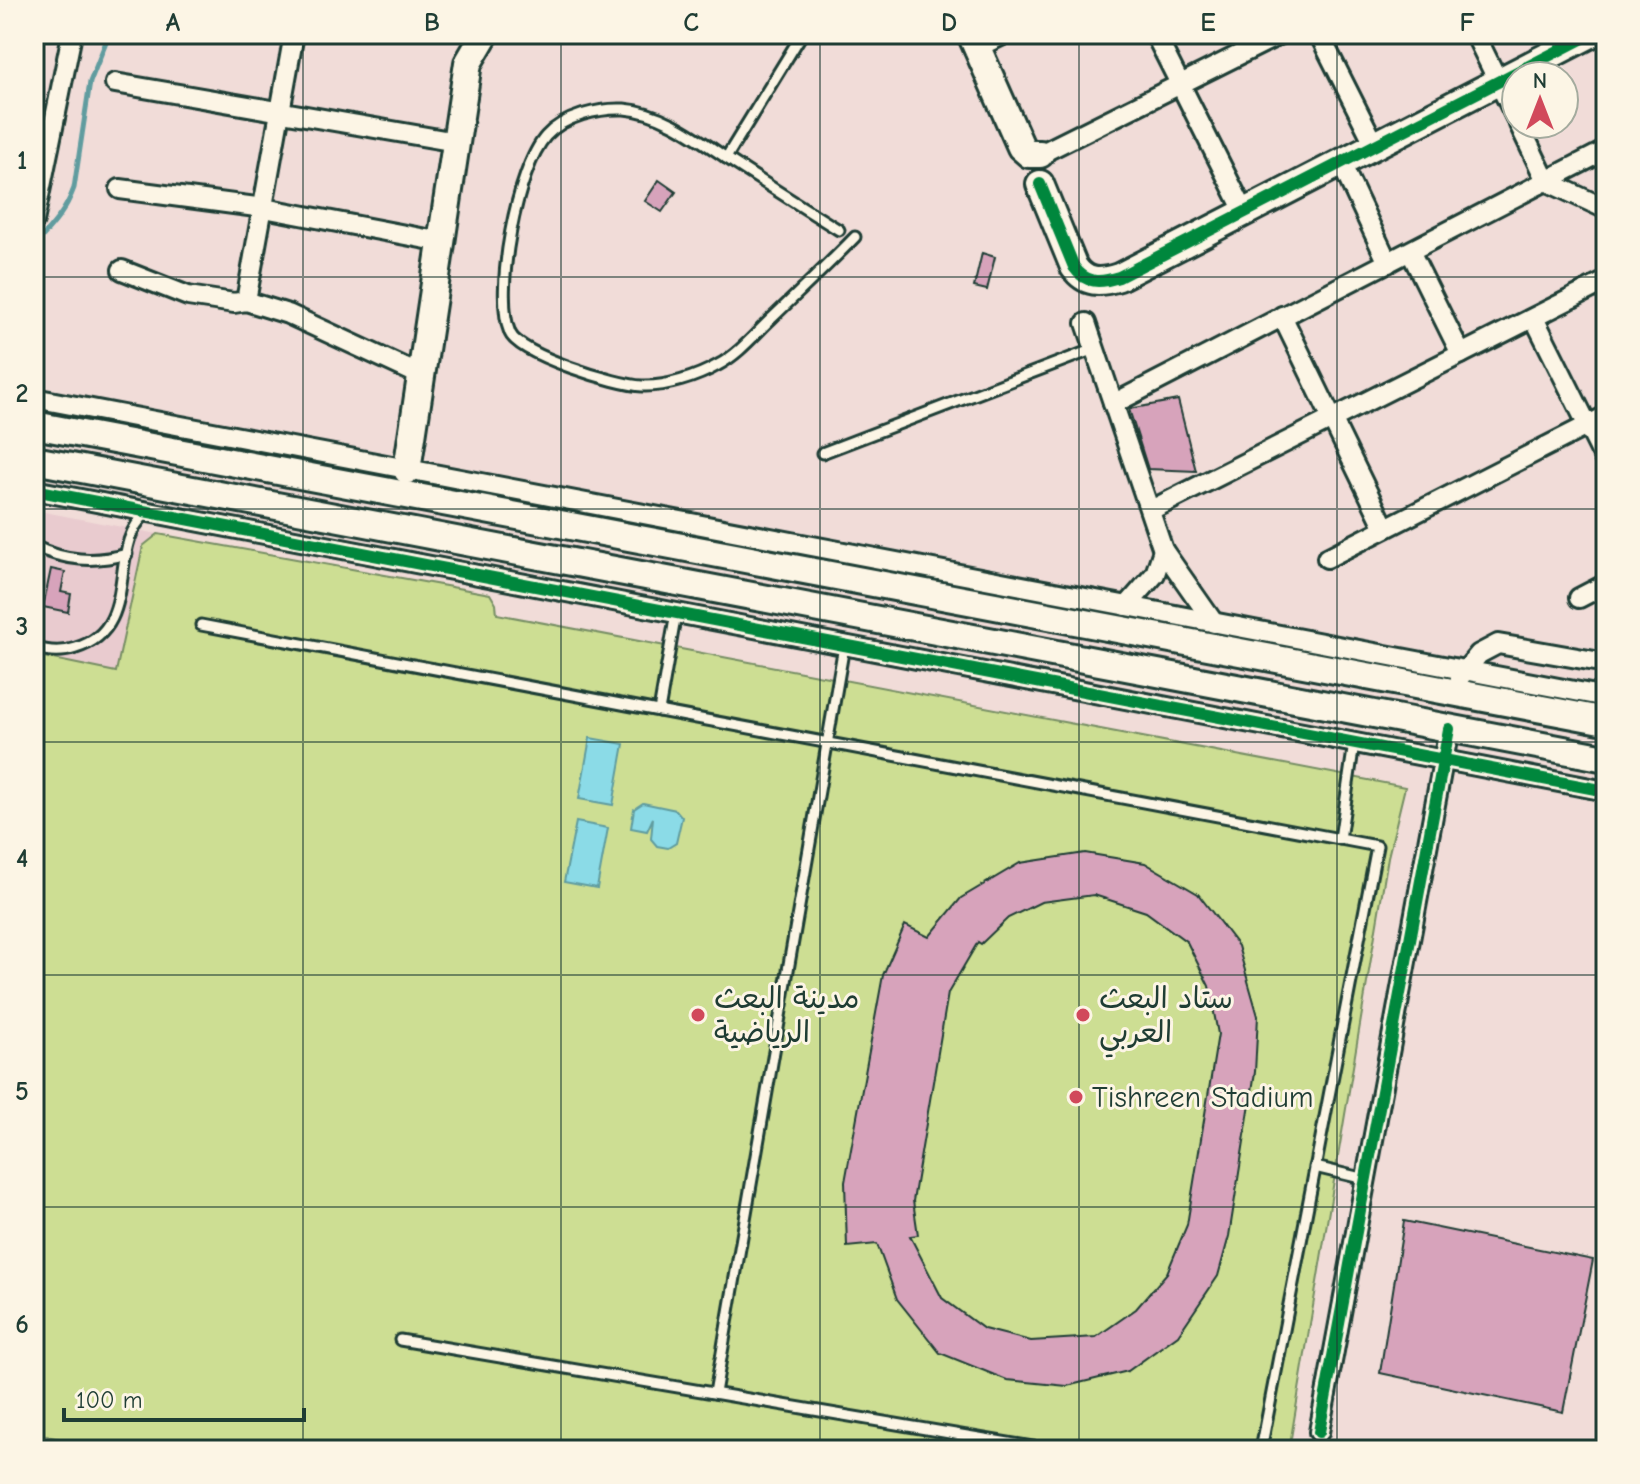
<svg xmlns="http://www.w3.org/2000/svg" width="1640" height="1484" viewBox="0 0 1640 1484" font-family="'Comic Neue','Playpen Sans Arabic',sans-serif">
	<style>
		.built { fill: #e9cbcf }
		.green { fill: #cdde93; stroke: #768e64; stroke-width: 2 }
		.water { fill: #8bdbe7; stroke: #609c9f; stroke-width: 2 }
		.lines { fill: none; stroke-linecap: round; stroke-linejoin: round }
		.stream { stroke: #609c9f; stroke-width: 5 }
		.building { fill: #d7a3bb; stroke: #1f3d34; stroke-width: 2; fill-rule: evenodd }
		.lane-casing { stroke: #1f3d34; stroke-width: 15 }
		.street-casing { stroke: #1f3d34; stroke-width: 24 }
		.secondary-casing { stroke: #1f3d34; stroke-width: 32 }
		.lane { stroke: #fcf5e5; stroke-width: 9 }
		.street { stroke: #fcf5e5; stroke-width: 18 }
		.secondary { stroke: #fcf5e5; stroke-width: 26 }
		.cycleway-casing { stroke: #fcf5e5; stroke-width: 17 }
		.cycleway { stroke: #00873e; stroke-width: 12 }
		.grid { fill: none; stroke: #1f3d34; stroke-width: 2; stroke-opacity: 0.55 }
		.poi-dot { fill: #d1495b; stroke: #fcf5e5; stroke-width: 3 }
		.labels { text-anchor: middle; stroke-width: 6; stroke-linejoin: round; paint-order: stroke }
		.poi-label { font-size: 30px; fill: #1f3d34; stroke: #fcf5e5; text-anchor: start }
		.neatline { fill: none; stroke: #1f3d34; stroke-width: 3 }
		.grid-label { font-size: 26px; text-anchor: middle; font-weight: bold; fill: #1f3d34 }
	</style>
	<rect width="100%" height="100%" fill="#f1dcd8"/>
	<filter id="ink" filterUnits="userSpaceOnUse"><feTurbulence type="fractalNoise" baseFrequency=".0125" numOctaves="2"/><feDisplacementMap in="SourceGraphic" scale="16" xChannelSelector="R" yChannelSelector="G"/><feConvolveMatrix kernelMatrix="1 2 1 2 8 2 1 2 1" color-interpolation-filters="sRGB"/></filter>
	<g filter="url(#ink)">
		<path class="built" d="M 34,510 L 158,534 L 143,546 L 116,673 L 34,655 Z"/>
		<path class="green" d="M 158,534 L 490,594 L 496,604 L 497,614 L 1405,787 L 1388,857 L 1289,1450 L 106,1450 L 34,1433 L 34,655 L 116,672 L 143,546 Z"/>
		<g class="water">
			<path d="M 590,738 L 624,744 L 613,805 L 579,799 Z"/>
			<path d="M 643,803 L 676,810 L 682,817 L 676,843 L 668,848 L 657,846 L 651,839 L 653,818 L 647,831 L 631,828 L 634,809 Z"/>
			<path d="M 576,822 L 608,828 L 597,888 L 564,882 Z"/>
		</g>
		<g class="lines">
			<path class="stream" d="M 34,246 C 51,227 65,213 74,188 L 90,82 L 109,34"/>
		</g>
		<g class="building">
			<path d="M 659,180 L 676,192 L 662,212 L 645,201 Z"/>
			<path d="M 982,253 L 995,257 L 987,290 L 974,287 Z"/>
			<path d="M 1178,400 L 1196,471 L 1148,469 L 1129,409 Z"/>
			<path d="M 51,569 L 65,572 L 61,592 L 71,594 L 68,612 L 43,607 Z"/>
			<path d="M 1085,853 L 1145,863 L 1198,894 L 1238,946 L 1258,1016 L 1255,1072 L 1229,1236 L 1218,1276 L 1178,1335 L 1128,1371 L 1067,1386 L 1007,1380 L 940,1353 L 897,1299 L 877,1244 L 847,1247 L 845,1182 L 883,975 L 905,925 L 929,937 L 961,898 L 1020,863 ZM 1094,895 L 1146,912 L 1187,942 L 1209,986 L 1218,1034 L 1187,1225 L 1167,1273 L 1136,1309 L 1096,1337 L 1031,1341 L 984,1329 L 942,1298 L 910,1236 L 918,1235 L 913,1201 L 948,993 L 978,942 L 981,944 L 1008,918 L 1041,902 Z"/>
			<path d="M 1404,1221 L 1593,1260 L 1563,1412 L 1380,1373 Z"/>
		</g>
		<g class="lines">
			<defs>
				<g id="lane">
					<path d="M 726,158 L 802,34"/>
					<path d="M 839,230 C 805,209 771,187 737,165 C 703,143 666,112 624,109 C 599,108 564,116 546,136 C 517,168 493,293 510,333 C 519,355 618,385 642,386 C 666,387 697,377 718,365 C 739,354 755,334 772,318 C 800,291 828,265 855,237"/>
					<path d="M 822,453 L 1094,349"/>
					<path d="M 34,546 C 65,561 94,563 127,554"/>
					<path d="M 201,625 L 1377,846 L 1261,1450"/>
					<path d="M 34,647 C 48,652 62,653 76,648 C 143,628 105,546 147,513"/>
					<path d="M 659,711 L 676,613"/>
					<path d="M 1340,839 L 1354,743"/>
					<path d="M 1315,1167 L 1365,1179"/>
					<path d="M 400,1340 L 1050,1450"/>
					<path d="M 715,1393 L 844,646"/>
				</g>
				<g id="street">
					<path d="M 1155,34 L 1245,213"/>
					<path d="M 1319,34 L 1375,145"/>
					<path d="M 1475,34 L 1516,118"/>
					<path d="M 976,48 L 1005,34"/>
					<path d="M 115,83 L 456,142"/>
					<path d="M 1519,124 L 1546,181 L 1606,209"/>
					<path d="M 1040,154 L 1281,34"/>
					<path d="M 1341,163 L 1388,263"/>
					<path d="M 120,189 L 264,208 L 442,242"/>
					<path d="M 34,221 L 72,34"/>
					<path d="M 1411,253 L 1461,354"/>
					<path d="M 122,270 L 188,296 L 234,303 L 246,301 L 288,314 L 422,376"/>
					<path d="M 246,301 L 294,34"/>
					<path d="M 1282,316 L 1385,528"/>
					<path d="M 1534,318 L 1606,462"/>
					<path d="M 1086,323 L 1163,550"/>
					<path d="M 34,398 L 1606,697"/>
					<path d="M 1113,404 L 1606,150"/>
					<path d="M 34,490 L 1606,791"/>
					<path d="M 1151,510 L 1606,281"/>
					<path d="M 1327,558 L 1606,416"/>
					<path d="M 1579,598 L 1606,584"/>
					<path d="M 1127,606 L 1155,574 L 1163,550 L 1214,623"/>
					<path d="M 1460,677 L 1479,654 L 1498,644 L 1606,663"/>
					<path d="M 1319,1432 L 1449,729"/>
				</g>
				<g id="secondary">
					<path d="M 971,34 L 1021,147 L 1029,154 L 1040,154"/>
					<path d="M 1040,184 L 1074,267 C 1086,284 1100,283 1119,277 L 1591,34"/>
					<path d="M 34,425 L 1606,721"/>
					<path d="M 34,460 L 1606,758"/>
					<path d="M 407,470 L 468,63 L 485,34"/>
				</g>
			</defs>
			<use href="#lane" class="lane-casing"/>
			<use href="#street" class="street-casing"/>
			<use href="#secondary" class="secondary-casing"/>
			<use href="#lane" class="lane"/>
			<use href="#street" class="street"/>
			<use href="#secondary" class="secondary"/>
			<defs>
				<g id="cycleway">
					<path d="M 1040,184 L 1074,267 C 1086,284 1100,283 1119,277 L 1591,34"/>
					<path d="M 34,490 L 1606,791"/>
					<path d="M 1319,1432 L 1449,729"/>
				</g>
			</defs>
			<use href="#cycleway" class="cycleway-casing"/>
			<use href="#cycleway" class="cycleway"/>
		</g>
	</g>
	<path class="grid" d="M 303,34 L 303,1450M 561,34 L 561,1450M 820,34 L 820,1450M 1079,34 L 1079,1450M 1337,34 L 1337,1450M 34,277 L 1606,277M 34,509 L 1606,509M 34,742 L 1606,742M 34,975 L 1606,975M 34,1207 L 1606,1207"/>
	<g class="poi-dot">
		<circle cx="698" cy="1015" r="8"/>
		<circle cx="1083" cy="1015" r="8"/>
		<circle cx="1076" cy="1097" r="8"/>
	</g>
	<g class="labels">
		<g class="poi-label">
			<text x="714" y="1008">مدينة البعث<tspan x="714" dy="34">الرياضية</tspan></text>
			<text x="1099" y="1008">ستاد البعث<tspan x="1099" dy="34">العربي</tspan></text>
			<text x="1092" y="1107">Tishreen Stadium</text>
		</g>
	</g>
	<rect width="1640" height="1484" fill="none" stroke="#fcf5e5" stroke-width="88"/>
	<g transform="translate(1540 100)"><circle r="38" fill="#fcf5e5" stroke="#a4ab9e" stroke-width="2"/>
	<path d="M0-6L14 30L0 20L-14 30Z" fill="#d1495b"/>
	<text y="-12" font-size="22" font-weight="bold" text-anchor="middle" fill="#1f3d34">N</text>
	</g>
	<path d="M64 1408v12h240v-12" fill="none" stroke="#1f3d34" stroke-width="4"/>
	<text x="76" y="1408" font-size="24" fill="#1f3d34" stroke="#fcf5e5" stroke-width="6" paint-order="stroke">100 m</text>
	<rect x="44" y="44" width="1552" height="1396" class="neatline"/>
	<g class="grid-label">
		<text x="173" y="31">A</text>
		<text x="432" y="31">B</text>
		<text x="691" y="31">C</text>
		<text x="949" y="31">D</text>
		<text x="1208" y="31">E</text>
		<text x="1467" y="31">F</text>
		<text x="22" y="169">1</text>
		<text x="22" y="402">2</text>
		<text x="22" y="635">3</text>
		<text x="22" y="867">4</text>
		<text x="22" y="1100">5</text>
		<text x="22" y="1333">6</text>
	</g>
</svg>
